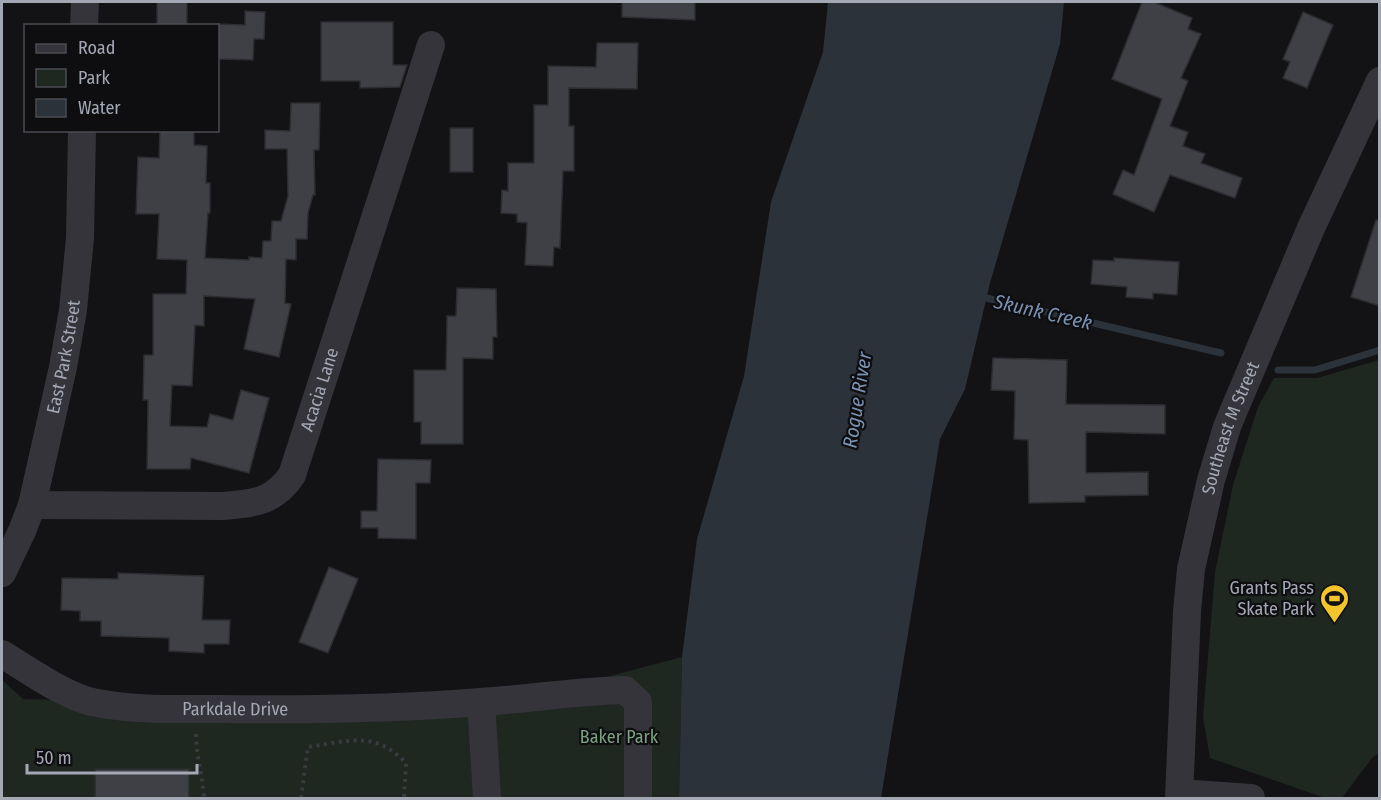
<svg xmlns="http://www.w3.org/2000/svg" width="1381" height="800" viewBox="0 0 1381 800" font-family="'Fira Sans Condensed',sans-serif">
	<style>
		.green { fill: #1f2721 }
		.water { fill: #2b323a }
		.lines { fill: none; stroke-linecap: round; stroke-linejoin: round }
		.stream { stroke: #2b323a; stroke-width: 7 }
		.building { fill: #3f4045; stroke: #2d2d31; stroke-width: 1.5 }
		.path { stroke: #3a3b41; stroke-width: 4; stroke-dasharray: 3 4.5; stroke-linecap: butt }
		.minor { stroke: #34343a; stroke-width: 28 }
		.labels { text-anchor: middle; stroke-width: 4.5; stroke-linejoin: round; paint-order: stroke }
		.street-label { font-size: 18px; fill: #a4a8b5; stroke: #0e0e10 }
		.poi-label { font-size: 18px; fill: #a4a8b5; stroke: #0e0e10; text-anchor: end }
		.park-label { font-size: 18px; fill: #7ba181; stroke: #0e0e10 }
		.water-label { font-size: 20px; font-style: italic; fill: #7a92b1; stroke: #0e0e10 }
	</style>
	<rect width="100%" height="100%" fill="#131315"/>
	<g class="green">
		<path d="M 1379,360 L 1379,753 L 1372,758 L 1342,798 L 1325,798 L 1210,758 L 1203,717 L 1215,572 L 1233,485 L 1258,407 L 1274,378 L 1317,378 Z"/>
		<path d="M 682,657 L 679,798 L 2,798 L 2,680 L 23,699 L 368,708 L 527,698 Z"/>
	</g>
	<path class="water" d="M 828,2 L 1064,2 L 1060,44 L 990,283 L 965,389 L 940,439 L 881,798 L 679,798 L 682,657 L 697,539 L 744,376 L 771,202 L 823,52 Z"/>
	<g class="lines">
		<g class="stream">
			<path d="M 978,296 L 1221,353"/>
			<path d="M 1278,370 L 1315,370 L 1380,350"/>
		</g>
	</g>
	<g class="building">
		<rect x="157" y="2" width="30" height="24"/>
		<path d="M 622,2 L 695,2 L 695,20 L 622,17 Z"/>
		<path d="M 1142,2 L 1154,2 L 1192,18 L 1188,29 L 1201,34 L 1181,78 L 1188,81 L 1170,126 L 1188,132 L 1183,146 L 1205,154 L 1201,163 L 1242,178 L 1235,198 L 1170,175 L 1154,212 L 1113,194 L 1123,170 L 1134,175 L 1162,99 L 1112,79 Z"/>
		<path d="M 245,11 L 265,12 L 264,39 L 254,39 L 253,60 L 218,59 L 218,24 L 245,25 Z"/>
		<path d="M 1303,12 L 1333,25 L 1307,88 L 1283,78 L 1290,62 L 1283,59 Z"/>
		<path d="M 321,22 L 393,22 L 393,65 L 407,65 L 400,87 L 360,88 L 360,81 L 321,81 Z"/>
		<path d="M 597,43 L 638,43 L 637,89 L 569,88 L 569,126 L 574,126 L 574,171 L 563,171 L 560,248 L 554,247 L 553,266 L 525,265 L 527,223 L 517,222 L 517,214 L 501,213 L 502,190 L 508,191 L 508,163 L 534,163 L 534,105 L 548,105 L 548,66 L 596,67 Z"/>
		<path d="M 291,103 L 320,103 L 319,150 L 314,150 L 315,195 L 313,195 L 308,213 L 307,239 L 296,239 L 296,260 L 286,259 L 285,303 L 291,304 L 279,357 L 244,349 L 255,299 L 204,296 L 204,326 L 195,325 L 192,386 L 172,385 L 170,426 L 207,427 L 210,414 L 233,420 L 241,390 L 269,398 L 249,473 L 191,458 L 190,469 L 147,469 L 148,400 L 143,400 L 144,355 L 153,355 L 153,294 L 186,294 L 187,260 L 157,259 L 159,214 L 136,214 L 138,157 L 159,158 L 160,130 L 194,130 L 194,145 L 207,146 L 206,183 L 210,183 L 210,213 L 208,213 L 205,258 L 249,260 L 249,257 L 262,258 L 263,241 L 271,241 L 272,221 L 281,221 L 288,196 L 287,149 L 265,149 L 265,130 L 290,131 Z"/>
		<rect x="450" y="128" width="23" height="44"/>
		<path d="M 1376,220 L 1380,221 L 1380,306 L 1351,297 Z"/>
		<path d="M 1114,258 L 1179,262 L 1177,295 L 1153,293 L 1153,299 L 1126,297 L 1127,287 L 1091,284 L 1093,260 L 1114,261 Z"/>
		<path d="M 457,288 L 496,289 L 497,337 L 493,337 L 493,359 L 463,358 L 463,444 L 421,444 L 421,422 L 414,422 L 414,370 L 446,370 L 447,316 L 456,316 Z"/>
		<path d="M 993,358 L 1067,360 L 1066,404 L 1165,405 L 1165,434 L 1086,432 L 1086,473 L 1148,472 L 1148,495 L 1085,496 L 1085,502 L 1029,503 L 1028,440 L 1014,439 L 1015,391 L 991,390 Z"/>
		<path d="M 378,459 L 431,460 L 430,483 L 416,483 L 416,539 L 378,538 L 378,528 L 361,528 L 361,511 L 377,511 Z"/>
		<path d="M 329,567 L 358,579 L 328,653 L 299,642 Z"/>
		<path d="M 118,573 L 204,576 L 202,620 L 230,620 L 229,644 L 204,644 L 204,653 L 169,651 L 169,638 L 101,636 L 101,621 L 80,621 L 80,611 L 61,610 L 62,578 L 118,579 Z"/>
		<rect x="95" y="769" width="94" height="29"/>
	</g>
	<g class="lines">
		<g class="path">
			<path d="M 196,734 C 196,757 203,775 204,798"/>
			<path d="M 301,798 L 308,747 C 349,741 374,730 406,763 L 404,798"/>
		</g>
		<g class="minor">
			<path d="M 84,26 L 85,2"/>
			<path id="s1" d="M 32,505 L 222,506 C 253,504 274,502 292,475 L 431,45"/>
			<path id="s2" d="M 2,573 L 22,531 L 32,505 L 63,367 L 73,310 L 80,238 L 82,130"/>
			<path id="s3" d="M 2,654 C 28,670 56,690 85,700 C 122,711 182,709 221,709 C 308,710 394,709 480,702 C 529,699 576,691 625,690 L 638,702 L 638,798"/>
			<path d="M 481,702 L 487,798"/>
			<path d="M 1180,793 L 1251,798"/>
			<path id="s4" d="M 1179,798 L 1187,611 L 1191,569 L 1211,480 L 1227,427 L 1234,410 L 1311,228 L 1380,81"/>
		</g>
	</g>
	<defs>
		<symbol id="stadium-pin" viewBox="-11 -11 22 30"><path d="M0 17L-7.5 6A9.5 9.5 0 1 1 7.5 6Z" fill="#f3c52c" stroke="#0e0e10"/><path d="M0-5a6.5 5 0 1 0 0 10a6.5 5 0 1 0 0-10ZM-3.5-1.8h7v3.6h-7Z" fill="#111"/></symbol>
	</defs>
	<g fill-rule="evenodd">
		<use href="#stadium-pin" x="1318" y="582" width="33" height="45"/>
	</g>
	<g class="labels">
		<g class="street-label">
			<text dy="6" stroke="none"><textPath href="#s2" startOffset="226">East Park Street</textPath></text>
			<text dy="6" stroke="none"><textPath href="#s1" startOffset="360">Acacia Lane</textPath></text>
			<text dy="6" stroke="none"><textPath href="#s4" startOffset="376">Southeast M Street</textPath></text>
			<text dy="6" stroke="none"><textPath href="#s3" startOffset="246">Parkdale Drive</textPath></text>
		</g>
		<g class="poi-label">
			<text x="1314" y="594">Grants Pass<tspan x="1314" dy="21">Skate Park</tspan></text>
		</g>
		<g class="park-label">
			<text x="619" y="743">Baker Park</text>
		</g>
		<g class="water-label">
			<text transform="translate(1043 312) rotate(13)" y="7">Skunk Creek</text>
			<text transform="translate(857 400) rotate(-81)" y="7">Rogue River</text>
		</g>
	</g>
	<rect width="1381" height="800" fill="none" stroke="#a4a8b5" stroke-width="6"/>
	<rect x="24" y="24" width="195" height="108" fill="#0e0e10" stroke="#4a4c52" stroke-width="1.5"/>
	<rect x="36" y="44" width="30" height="9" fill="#34343a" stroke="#4a4c52" stroke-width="1.5"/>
	<text x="78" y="54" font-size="18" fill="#a4a8b5">Road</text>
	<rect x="36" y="69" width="30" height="18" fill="#1f2721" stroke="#4a4c52" stroke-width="1.5"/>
	<text x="78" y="84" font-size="18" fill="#a4a8b5">Park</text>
	<rect x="36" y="99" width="30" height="18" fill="#2b323a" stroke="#4a4c52" stroke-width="1.5"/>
	<text x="78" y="114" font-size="18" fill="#a4a8b5">Water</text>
	<path d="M27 764v9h170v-9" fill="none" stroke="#a4a8b5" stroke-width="3"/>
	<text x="36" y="764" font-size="18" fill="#a4a8b5" stroke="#0e0e10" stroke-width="4.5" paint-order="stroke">50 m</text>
</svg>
